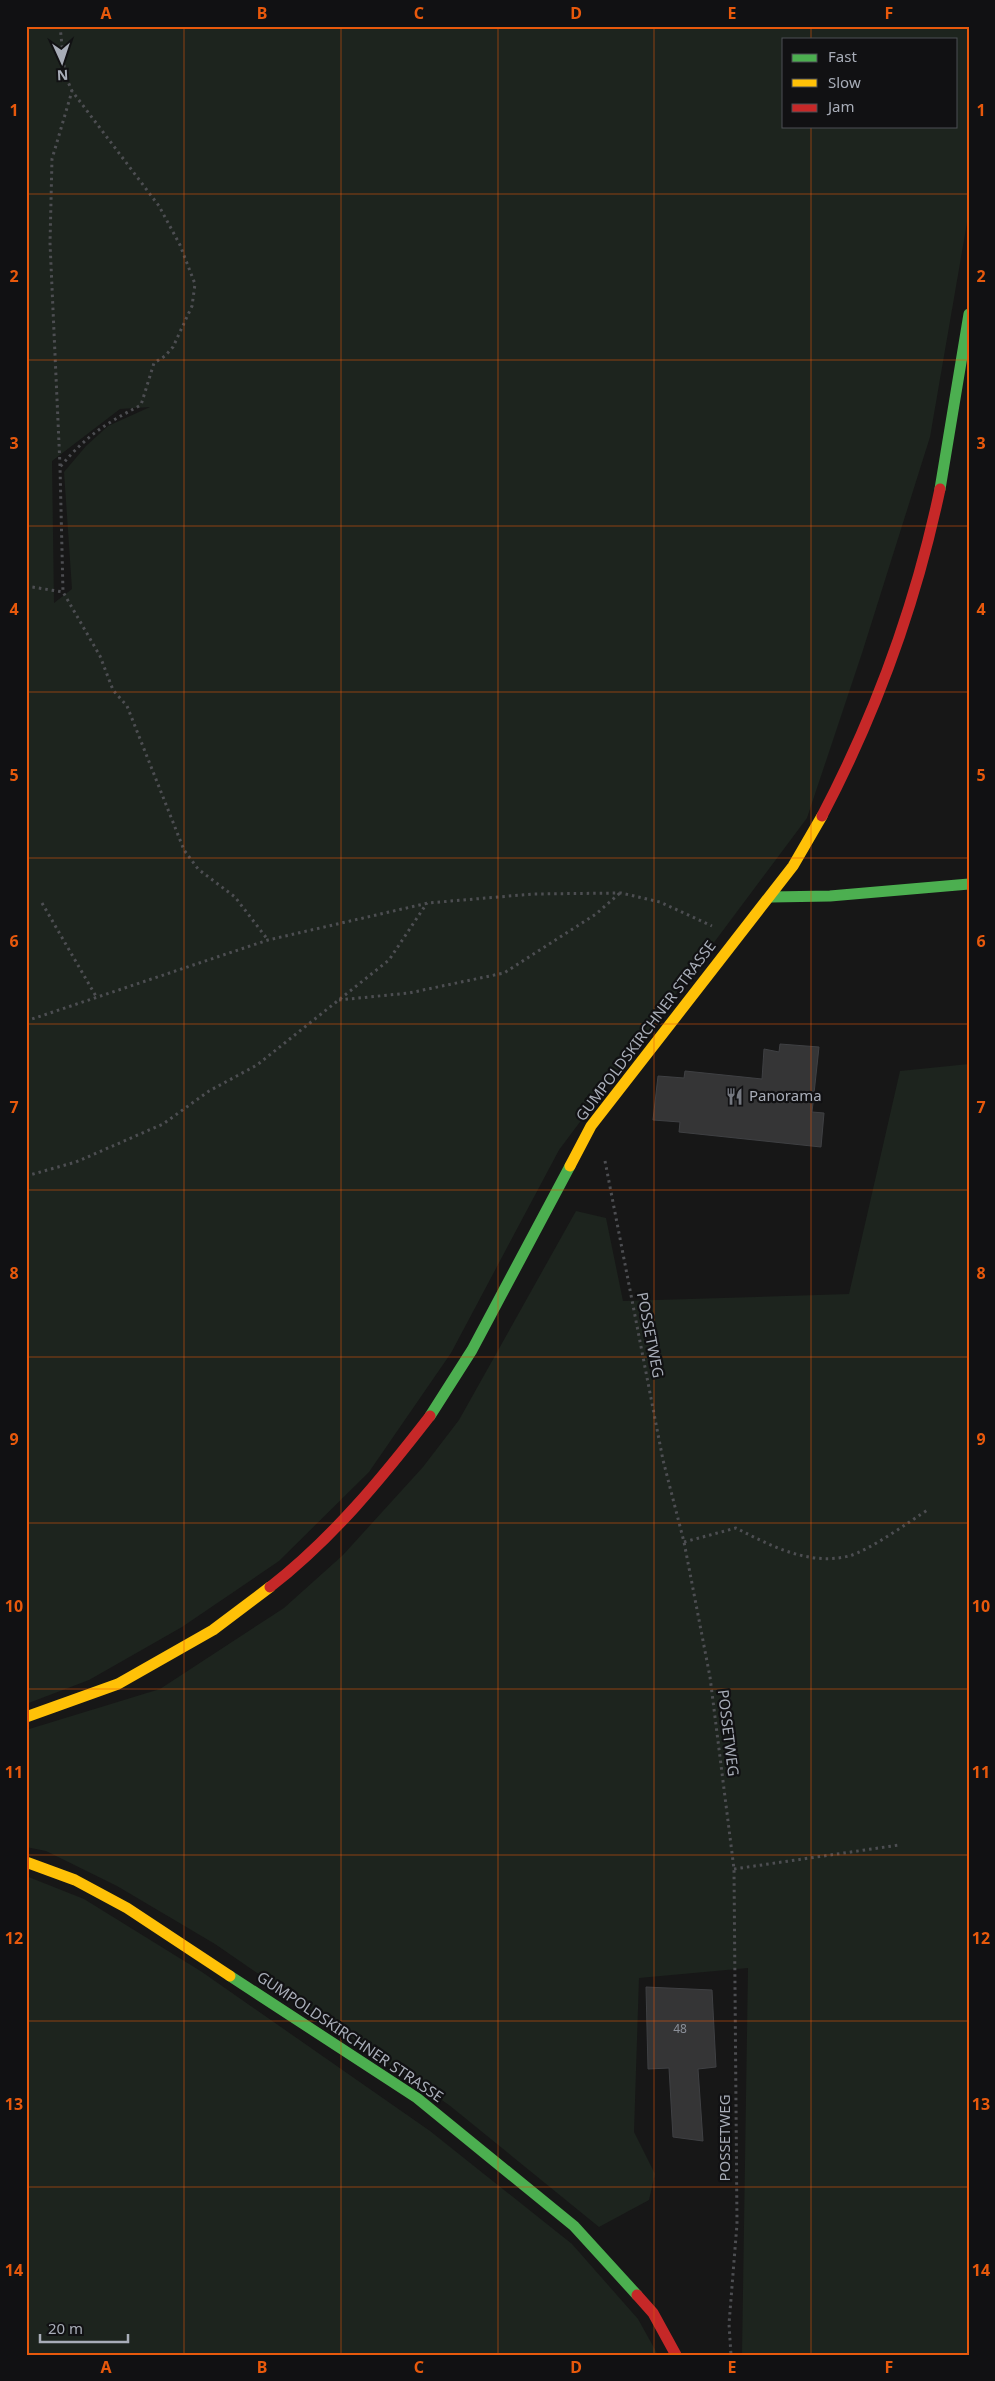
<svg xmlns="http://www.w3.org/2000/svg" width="995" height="2381" viewBox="0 0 995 2381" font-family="'Noto Sans',sans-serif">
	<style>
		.green { fill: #1d241e; fill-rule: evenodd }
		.building { fill: #353536; stroke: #3f4043 }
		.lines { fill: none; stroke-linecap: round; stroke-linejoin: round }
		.path { stroke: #4d4e52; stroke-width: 3; stroke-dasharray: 2.5 4; stroke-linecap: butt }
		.fast { stroke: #4caf50; stroke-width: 11 }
		.slow { stroke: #ffc107; stroke-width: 11 }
		.jam { stroke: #c62828; stroke-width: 11 }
		.grid { fill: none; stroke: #e8590c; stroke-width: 1; stroke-opacity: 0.55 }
		.labels { text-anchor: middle; stroke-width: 4.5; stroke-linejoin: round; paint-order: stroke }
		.number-label { font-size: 12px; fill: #8b8f98 }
		.street-label { font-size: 15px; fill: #a8adb8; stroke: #111113 }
		.poi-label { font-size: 15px; fill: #a8adb8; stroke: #111113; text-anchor: start }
		.neatline { fill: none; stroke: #e8590c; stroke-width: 2 }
		.grid-label { font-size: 16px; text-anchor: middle; font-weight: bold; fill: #e8590c }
	</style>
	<rect width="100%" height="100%" fill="#171717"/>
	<g class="green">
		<path d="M 26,26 L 969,26 L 969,211 L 930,437 L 863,650 L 807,818 L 559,1150 L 451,1353 L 369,1472 L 279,1561 L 182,1627 L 89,1680 L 26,1704 ZM 784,39 L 956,39 L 956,126 L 784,126 ZM 150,407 L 108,426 L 86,446 L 64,472 L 72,589 L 54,603 L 52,461 L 120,409 Z"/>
		<path d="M 969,1064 L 969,2355 L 742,2355 L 748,1968 L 639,1978 L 634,2132 L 655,2174 L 649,2200 L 599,2227 L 449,2105 L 215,1944 L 117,1886 L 46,1851 L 26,1847 L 26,1730 L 160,1689 L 284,1608 L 343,1555 L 423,1467 L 459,1420 L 576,1211 L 606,1218 L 623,1301 L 849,1294 L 900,1071 Z"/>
		<path d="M 26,1876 L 84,1899 L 202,1972 L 430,2131 L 572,2244 L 638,2319 L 658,2355 L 26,2355 Z"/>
	</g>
	<g class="building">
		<path d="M 780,1044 L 819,1047 L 812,1112 L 824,1113 L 821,1147 L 679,1132 L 680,1122 L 653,1120 L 658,1076 L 684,1078 L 685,1071 L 762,1079 L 764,1049 L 779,1052 Z"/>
		<path d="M 646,1987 L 712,1990 L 716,2067 L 698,2069 L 703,2141 L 673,2137 L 669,2068 L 648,2069 Z"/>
	</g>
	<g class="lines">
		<g class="path">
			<path d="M 60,26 L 65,75 L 72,91 L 159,206 L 180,245 L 195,284 L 192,306 L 173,347 L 165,356 L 154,363 L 141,405 C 105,424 87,435 60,467 L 63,592 L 100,656 L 113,690 L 127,706 L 184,850 L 198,869 L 235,897 L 268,940"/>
			<path d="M 60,466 L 50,243 L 52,159 L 72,91"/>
			<path d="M 26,586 L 63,592"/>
			<path d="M 42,903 L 97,998"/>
			<path d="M 339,1000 L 409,993 L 504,973 L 596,914 L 620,893"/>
			<path d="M 26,1021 L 268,940 L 428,903 L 533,894 L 621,893 L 660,902 L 712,926"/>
			<path d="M 605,1161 L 663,1460 L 684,1542 L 710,1677 L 734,1869 L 737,2224 L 729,2324 L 731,2355"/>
			<path d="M 26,1176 L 76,1162 L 163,1124 L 209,1091 L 257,1065 L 389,960 L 427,903"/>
			<path d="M 684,1542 L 736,1528 C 771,1546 809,1566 849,1556 C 870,1550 909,1522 929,1509"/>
			<path d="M 734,1869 L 899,1845"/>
		</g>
		<g class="fast">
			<path d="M 940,489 L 969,314"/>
			<path d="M 771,897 L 830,896 L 969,884"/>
			<path d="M 430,1416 L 472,1350 L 570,1166"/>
			<path d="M 230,1976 L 417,2098 L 574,2226 L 637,2295"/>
		</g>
		<g class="slow">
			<path d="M 570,1166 L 591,1126 L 793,866 L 822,816"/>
			<path d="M 26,1717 L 118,1684 L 213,1630 L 270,1587"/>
			<path d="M 26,1862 L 75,1880 L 127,1908 L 230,1976"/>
		</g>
		<g class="jam">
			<path d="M 822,816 C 876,713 916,603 940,489"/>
			<path d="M 270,1587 C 332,1539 382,1478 430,1416"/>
			<path d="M 637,2295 L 653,2313 L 676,2355"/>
		</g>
	</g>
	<path class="grid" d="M 184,26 L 184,2355M 341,26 L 341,2355M 498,26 L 498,2355M 654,26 L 654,2355M 811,26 L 811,39M 811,126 L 811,2355M 26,194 L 969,194M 26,360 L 969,360M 26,526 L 969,526M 26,692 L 969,692M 26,858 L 969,858M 26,1024 L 969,1024M 26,1190 L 969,1190M 26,1357 L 969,1357M 26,1523 L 969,1523M 26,1689 L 969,1689M 26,1855 L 969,1855M 26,2021 L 969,2021M 26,2187 L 969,2187"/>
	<defs>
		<symbol id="restaurant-bare" viewBox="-9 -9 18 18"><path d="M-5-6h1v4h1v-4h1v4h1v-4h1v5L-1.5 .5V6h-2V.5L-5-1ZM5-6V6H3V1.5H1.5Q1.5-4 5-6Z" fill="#757880" stroke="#111113" stroke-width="2.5" paint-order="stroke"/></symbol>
	</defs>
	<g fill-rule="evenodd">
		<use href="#restaurant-bare" x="722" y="1084" width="25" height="25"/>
	</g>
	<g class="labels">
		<g class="number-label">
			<text x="680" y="2033">48</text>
		</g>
		<g class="street-label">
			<text transform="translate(646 1031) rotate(-53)" y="5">GUMPOLDSKIRCHNER STRASSE</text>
			<text transform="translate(650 1335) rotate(79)" y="5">POSSETWEG</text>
			<text transform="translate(728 1733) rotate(83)" y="5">POSSETWEG</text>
			<text transform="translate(350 2037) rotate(34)" y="5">GUMPOLDSKIRCHNER STRASSE</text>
			<text transform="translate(725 2138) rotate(-90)" y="5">POSSETWEG</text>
		</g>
		<g class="poi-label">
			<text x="749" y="1101">Panorama</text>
		</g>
	</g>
	<rect width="995" height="2381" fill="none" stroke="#111113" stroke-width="55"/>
	<rect x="782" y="38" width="175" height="90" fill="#111113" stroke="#4d4f55"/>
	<rect x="792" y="54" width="25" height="8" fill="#4caf50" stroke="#4d4f55"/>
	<text x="828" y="62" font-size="15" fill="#a8adb8">Fast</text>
	<rect x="792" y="79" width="25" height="8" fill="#ffc107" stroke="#4d4f55"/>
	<text x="828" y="88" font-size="15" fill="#a8adb8">Slow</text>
	<rect x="792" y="104" width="25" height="8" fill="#c62828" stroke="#4d4f55"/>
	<text x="828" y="112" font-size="15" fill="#a8adb8">Jam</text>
	<g transform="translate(62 62) rotate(177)" stroke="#111113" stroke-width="4" paint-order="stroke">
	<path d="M0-4L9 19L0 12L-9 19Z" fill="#a8adb8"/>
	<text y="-8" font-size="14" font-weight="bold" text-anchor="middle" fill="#a8adb8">N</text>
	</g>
	<path d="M40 2334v8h88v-8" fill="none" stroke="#a8adb8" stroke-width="2.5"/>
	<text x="48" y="2334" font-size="15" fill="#a8adb8" stroke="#111113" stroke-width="4" paint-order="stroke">20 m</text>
	<rect x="28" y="28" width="940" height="2326" class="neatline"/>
	<g class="grid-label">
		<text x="106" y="19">A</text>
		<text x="262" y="19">B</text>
		<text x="419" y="19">C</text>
		<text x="576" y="19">D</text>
		<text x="732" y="19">E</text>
		<text x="889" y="19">F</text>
		<text x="14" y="116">1</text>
		<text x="981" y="116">1</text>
		<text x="14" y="282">2</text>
		<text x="981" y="282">2</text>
		<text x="14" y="449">3</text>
		<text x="981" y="449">3</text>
		<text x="14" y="615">4</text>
		<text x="981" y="615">4</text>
		<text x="14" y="781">5</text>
		<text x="981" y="781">5</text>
		<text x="14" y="947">6</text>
		<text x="981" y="947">6</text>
		<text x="14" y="1113">7</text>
		<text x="981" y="1113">7</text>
		<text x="14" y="1279">8</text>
		<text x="981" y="1279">8</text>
		<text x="14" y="1445">9</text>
		<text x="981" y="1445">9</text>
		<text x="14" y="1612">10</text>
		<text x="981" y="1612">10</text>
		<text x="14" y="1778">11</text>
		<text x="981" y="1778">11</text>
		<text x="14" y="1944">12</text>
		<text x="981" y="1944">12</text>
		<text x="14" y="2110">13</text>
		<text x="981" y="2110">13</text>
		<text x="14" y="2276">14</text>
		<text x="981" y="2276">14</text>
		<text x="106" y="2373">A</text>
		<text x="262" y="2373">B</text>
		<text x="419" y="2373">C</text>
		<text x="576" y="2373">D</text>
		<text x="732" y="2373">E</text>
		<text x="889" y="2373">F</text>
	</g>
</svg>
